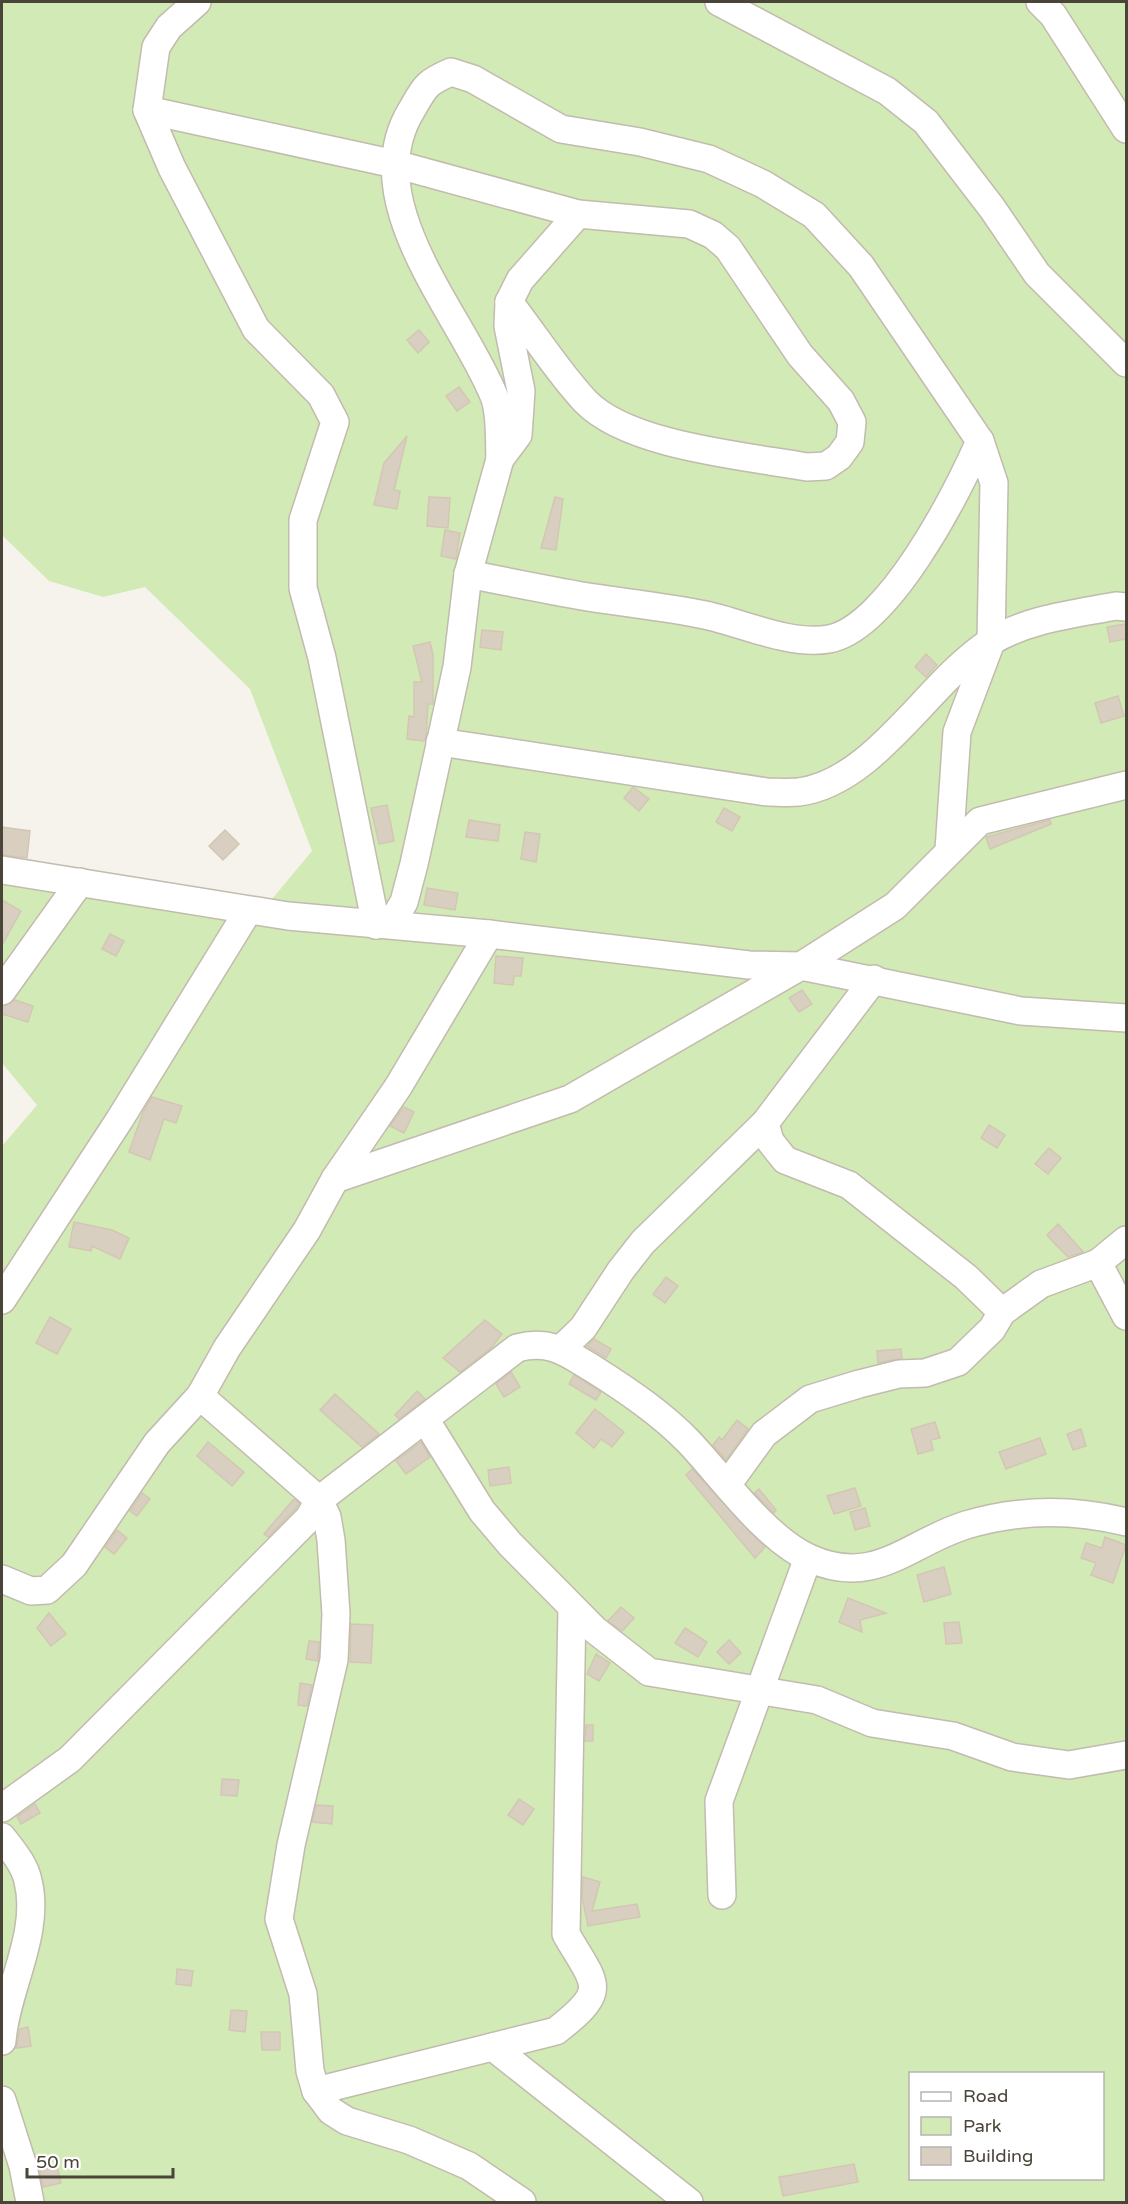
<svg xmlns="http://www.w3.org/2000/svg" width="1128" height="2204" viewBox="0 0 1128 2204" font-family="'Varela Round',sans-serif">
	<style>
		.green { fill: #d2eab5; fill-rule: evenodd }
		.building { fill: #d8cfc1; stroke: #d3c7b4; stroke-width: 1.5 }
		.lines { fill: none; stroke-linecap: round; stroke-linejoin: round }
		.minor-casing { stroke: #c2bbae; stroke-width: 30 }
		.minor { stroke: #fff; stroke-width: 27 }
	</style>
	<rect width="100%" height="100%" fill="#f6f3ec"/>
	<path class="green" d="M 2,2 L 1126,2 L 1126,2202 L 2,2202 L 2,1146 L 37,1105 L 2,1063 L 2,859 L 141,897 L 272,899 L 312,851 L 250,689 L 145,587 L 103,597 L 49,581 L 2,535 ZM 910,2074 L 1102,2074 L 1102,2178 L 910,2178 Z"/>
	<g class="building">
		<path d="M 419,330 L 429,342 L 418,353 L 407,340 Z"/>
		<path d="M 459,387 L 470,402 L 457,411 L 446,396 Z"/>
		<path d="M 407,436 L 394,490 L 400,491 L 397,509 L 374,505 L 384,463 Z"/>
		<path d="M 429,497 L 450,498 L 448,528 L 427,526 Z"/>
		<path d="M 555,497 L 563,499 L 556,550 L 541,548 Z"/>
		<path d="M 445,530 L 460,533 L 456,559 L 441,556 Z"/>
		<path d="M 1126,624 L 1126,639 L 1110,642 L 1107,627 Z"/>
		<path d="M 482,630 L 503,632 L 501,650 L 480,647 Z"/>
		<path d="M 430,642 L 433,655 L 433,704 L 428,704 L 426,737 L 424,741 L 407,739 L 409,716 L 414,717 L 414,682 L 422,682 L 413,646 Z"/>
		<path d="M 926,654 L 937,665 L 926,677 L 915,667 Z"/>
		<path d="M 1118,696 L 1124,716 L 1101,723 L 1095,703 Z"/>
		<path d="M 633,787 L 649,799 L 639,811 L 624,798 Z"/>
		<path d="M 387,805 L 394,841 L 379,844 L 371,808 Z"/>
		<path d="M 724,808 L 740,817 L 732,831 L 716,822 Z"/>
		<path d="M 469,820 L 500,825 L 498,841 L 466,837 Z"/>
		<path d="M 1050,820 L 1051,824 L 990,849 L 986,837 Z"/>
		<path d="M 2,827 L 30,831 L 27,858 L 2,855 Z"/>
		<path d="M 225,830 L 239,844 L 223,860 L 209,846 Z"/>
		<path d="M 525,832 L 540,834 L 536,862 L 521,859 Z"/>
		<path d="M 427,888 L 458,893 L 455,910 L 424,905 Z"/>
		<path d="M 2,900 L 21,911 L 2,945 Z"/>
		<path d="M 110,934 L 124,941 L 116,956 L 102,949 Z"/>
		<path d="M 496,956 L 523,958 L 521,976 L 514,976 L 513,985 L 494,983 Z"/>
		<path d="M 802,990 L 812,1004 L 799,1012 L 789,998 Z"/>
		<path d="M 15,1000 L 33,1006 L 28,1022 L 2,1014 L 2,1006 Z"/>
		<path d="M 152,1097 L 182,1106 L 176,1123 L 164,1119 L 150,1160 L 129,1152 L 143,1112 Z"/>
		<path d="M 404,1107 L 414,1112 L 404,1133 L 390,1126 Z"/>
		<path d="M 989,1125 L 1005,1135 L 997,1148 L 981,1138 Z"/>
		<path d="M 1049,1148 L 1061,1158 L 1048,1174 L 1035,1164 Z"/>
		<path d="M 74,1222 L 112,1230 L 129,1238 L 120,1259 L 92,1246 L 91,1251 L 69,1247 Z"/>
		<path d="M 1058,1224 L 1068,1235 L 1083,1252 L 1068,1257 L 1056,1245 L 1047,1235 Z"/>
		<path d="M 666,1277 L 678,1286 L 665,1303 L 653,1294 Z"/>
		<path d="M 50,1317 L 71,1329 L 57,1354 L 36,1343 Z"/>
		<path d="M 485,1320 L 502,1334 L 491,1348 L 460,1372 L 443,1358 Z"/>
		<path d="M 594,1339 L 611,1349 L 606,1358 L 587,1346 Z"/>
		<path d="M 901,1349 L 902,1358 L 878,1363 L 877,1351 Z"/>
		<path d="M 511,1372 L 520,1387 L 504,1397 L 496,1384 Z"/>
		<path d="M 574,1375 L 601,1392 L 596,1400 L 569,1384 Z"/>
		<path d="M 417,1391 L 425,1399 L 399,1419 L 395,1415 Z"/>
		<path d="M 335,1394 L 379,1434 L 362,1447 L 320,1410 Z"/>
		<path d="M 595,1409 L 624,1432 L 612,1447 L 601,1439 L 594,1448 L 576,1433 Z"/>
		<path d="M 737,1420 L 748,1429 L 726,1460 L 713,1445 L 719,1437 L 722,1440 Z"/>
		<path d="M 935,1422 L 940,1438 L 931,1440 L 933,1450 L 918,1454 L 911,1429 Z"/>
		<path d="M 1081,1429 L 1086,1446 L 1073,1450 L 1067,1434 Z"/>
		<path d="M 1040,1438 L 1046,1454 L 1006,1469 L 999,1452 Z"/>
		<path d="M 208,1442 L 244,1472 L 232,1486 L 197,1456 Z"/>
		<path d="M 421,1442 L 430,1457 L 406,1474 L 396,1461 Z"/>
		<path d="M 509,1467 L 511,1483 L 490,1486 L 488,1470 Z"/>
		<path d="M 692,1469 L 765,1547 L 755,1558 L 686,1475 Z"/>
		<path d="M 855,1488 L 861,1506 L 834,1514 L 827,1496 Z"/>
		<path d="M 759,1489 L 776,1510 L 774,1513 L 754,1493 Z"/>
		<path d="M 142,1493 L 150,1499 L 137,1516 L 130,1511 Z"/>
		<path d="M 294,1499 L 299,1503 L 296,1508 L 268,1537 L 264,1534 Z"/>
		<path d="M 865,1508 L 870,1526 L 855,1530 L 850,1512 Z"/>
		<path d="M 117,1530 L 127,1538 L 114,1554 L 105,1547 Z"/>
		<path d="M 1105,1537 L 1126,1545 L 1113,1583 L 1091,1575 L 1096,1563 L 1081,1558 L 1086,1543 L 1102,1548 Z"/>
		<path d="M 944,1567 L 951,1594 L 924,1602 L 917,1575 Z"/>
		<path d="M 848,1598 L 886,1613 L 860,1620 L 862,1632 L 839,1622 Z"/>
		<path d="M 621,1607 L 634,1618 L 622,1631 L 608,1621 Z"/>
		<path d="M 49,1613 L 66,1634 L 51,1646 L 37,1628 Z"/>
		<path d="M 959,1622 L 962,1643 L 946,1644 L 944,1623 Z"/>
		<path d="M 351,1624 L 373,1625 L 371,1663 L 350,1662 Z"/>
		<path d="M 685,1628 L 707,1642 L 698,1657 L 675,1643 Z"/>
		<path d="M 729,1640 L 741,1653 L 729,1664 L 717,1652 Z"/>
		<path d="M 309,1641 L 319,1642 L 318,1661 L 306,1659 Z"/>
		<path d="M 596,1654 L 610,1663 L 599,1681 L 587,1674 Z"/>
		<path d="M 300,1683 L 312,1685 L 307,1706 L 298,1705 Z"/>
		<path d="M 586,1725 L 593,1725 L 593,1741 L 585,1741 Z"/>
		<path d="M 222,1779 L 239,1780 L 237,1796 L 221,1795 Z"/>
		<path d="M 519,1799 L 534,1809 L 523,1825 L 508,1815 Z"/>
		<path d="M 35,1804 L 40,1813 L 21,1824 L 17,1817 Z"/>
		<path d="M 316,1805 L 333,1806 L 332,1824 L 312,1822 Z"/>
		<path d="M 583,1877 L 600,1882 L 592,1911 L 637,1904 L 640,1917 L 588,1926 L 582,1897 Z"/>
		<path d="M 177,1969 L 193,1971 L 191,1986 L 176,1984 Z"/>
		<path d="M 231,2010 L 247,2011 L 245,2032 L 229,2030 Z"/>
		<path d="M 28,2027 L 31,2046 L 16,2048 L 20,2029 Z"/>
		<path d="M 261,2032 L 280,2032 L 280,2050 L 262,2050 Z"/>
		<path d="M 854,2164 L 858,2182 L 783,2196 L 779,2177 Z"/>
		<path d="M 57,2166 L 61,2183 L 43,2187 L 40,2170 Z"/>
	</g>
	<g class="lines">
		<defs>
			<g id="minor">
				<path d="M 197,2 L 169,27 L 156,47 L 147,110 L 172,168 L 256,329 L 321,395 L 335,422 L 303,520 L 303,588 L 322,658 L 376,925"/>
				<path d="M 719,2 L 887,91 L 926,122 L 992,208 L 1037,274 L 1126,363"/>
				<path d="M 1040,2 L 1053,15 L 1126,129"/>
				<path d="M 147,110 L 395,164 L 578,214 L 689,224 L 713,235 L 728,248 L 800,355 L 841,401 L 852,422 L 850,442 L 839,457 L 826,466 L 807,467 C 745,456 628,446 585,401 C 557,371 534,334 509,302"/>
				<path d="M 500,459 C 499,440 501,413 494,396 C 461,314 356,202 411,111 C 425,87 425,83 451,72 L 473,79 L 561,129 L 640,142 L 709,159 L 763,184 L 814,215 L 861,266 L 980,441 L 994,483 L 991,642 L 957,732 L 949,850"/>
				<path d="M 468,574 C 508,582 548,590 588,597 C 627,603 667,607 705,615 C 743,623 790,646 829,639 C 889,628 957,493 980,441"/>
				<path d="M 440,742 L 767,792 C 777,792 788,793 799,792 C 875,782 928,682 990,642 C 1027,619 1074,614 1116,606 L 1126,607"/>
				<path d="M 2,870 L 288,916 L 489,934 L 749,965 L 801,966 L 895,906 L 980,821 L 1126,785"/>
				<path d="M 376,925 L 395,917 L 404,902 L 414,864 L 457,667 L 468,574 L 500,459 L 518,435 L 521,391 L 508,326 L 509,302 L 520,280 L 578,214"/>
				<path d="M 2,991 L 80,882"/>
				<path d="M 765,1123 L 770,1141 L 785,1160 L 849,1185 L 966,1277 L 1002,1312"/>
				<path d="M 335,1179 L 570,1099 L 801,966 L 1021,1011 L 1126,1018"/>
				<path d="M 1098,1263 L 1126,1316"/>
				<path d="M 2,1300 L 120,1119 L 248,911"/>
				<path d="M 561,1349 L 583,1328 L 621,1270 L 643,1242 L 765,1123 L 874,979"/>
				<path d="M 200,1396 L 319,1500 L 327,1517 L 331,1540 L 336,1614 L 334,1660 L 291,1845 L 279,1919 L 303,1994 L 310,2071 L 316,2091 L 331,2111 L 347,2121 L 409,2140 L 469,2166 L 522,2202"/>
				<path d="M 425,1419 L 482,1511 L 510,1544 L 595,1630 L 649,1672 L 817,1700 L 872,1723 L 953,1736 L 1012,1757 L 1069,1765 L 1126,1755"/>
				<path d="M 727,1485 L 764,1434 L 810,1399 L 859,1384 L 899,1374 L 925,1373 L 958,1362 L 992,1329 L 1002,1312 L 1041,1284 L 1098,1263 L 1126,1240"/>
				<path d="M 2,1579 L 31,1591 L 47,1590 L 74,1565 L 157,1443 L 200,1396 L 227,1348 L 307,1230 L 335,1179 L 398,1087 L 489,934"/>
				<path d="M 2,1808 L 70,1759 L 309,1518 L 319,1500 L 517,1348 C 551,1339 567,1353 595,1370 C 628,1391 662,1414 689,1442 C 722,1477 765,1538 809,1558 C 875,1588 908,1543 966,1525 C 1019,1509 1073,1509 1126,1522"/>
				<path d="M 2,1837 C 12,1850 25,1865 28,1881 C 41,1933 6,1989 2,2041"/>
				<path d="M 722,1895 L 719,1801 L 808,1558"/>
				<path d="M 493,2047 L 689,2202"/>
				<path d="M 316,2091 L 556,2031 C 610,1989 596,1986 566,1934 L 572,1608"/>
				<path d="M 2,2100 L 23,2166 L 30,2202"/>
			</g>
		</defs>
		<use href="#minor" class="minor-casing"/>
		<use href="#minor" class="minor"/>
	</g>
	<rect width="1128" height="2204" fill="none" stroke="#4b4439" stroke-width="6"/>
	<rect x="909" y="2072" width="195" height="108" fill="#ffffff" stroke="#b7b4b0" stroke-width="1.5"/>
	<rect x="921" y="2092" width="30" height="9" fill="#ffffff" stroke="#b7b4b0" stroke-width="1.5"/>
	<text x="963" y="2102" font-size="18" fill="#4b4439">Road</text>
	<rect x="921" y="2117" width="30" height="18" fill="#d2eab5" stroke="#b7b4b0" stroke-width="1.5"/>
	<text x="963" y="2132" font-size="18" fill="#4b4439">Park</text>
	<rect x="921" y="2147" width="30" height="18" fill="#d8cfc1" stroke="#b7b4b0" stroke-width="1.5"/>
	<text x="963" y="2162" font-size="18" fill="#4b4439">Building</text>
	<path d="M27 2168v9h146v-9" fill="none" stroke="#4b4439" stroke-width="3"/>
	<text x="36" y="2168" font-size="18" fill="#4b4439" stroke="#ffffff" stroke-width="4.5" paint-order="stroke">50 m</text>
</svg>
